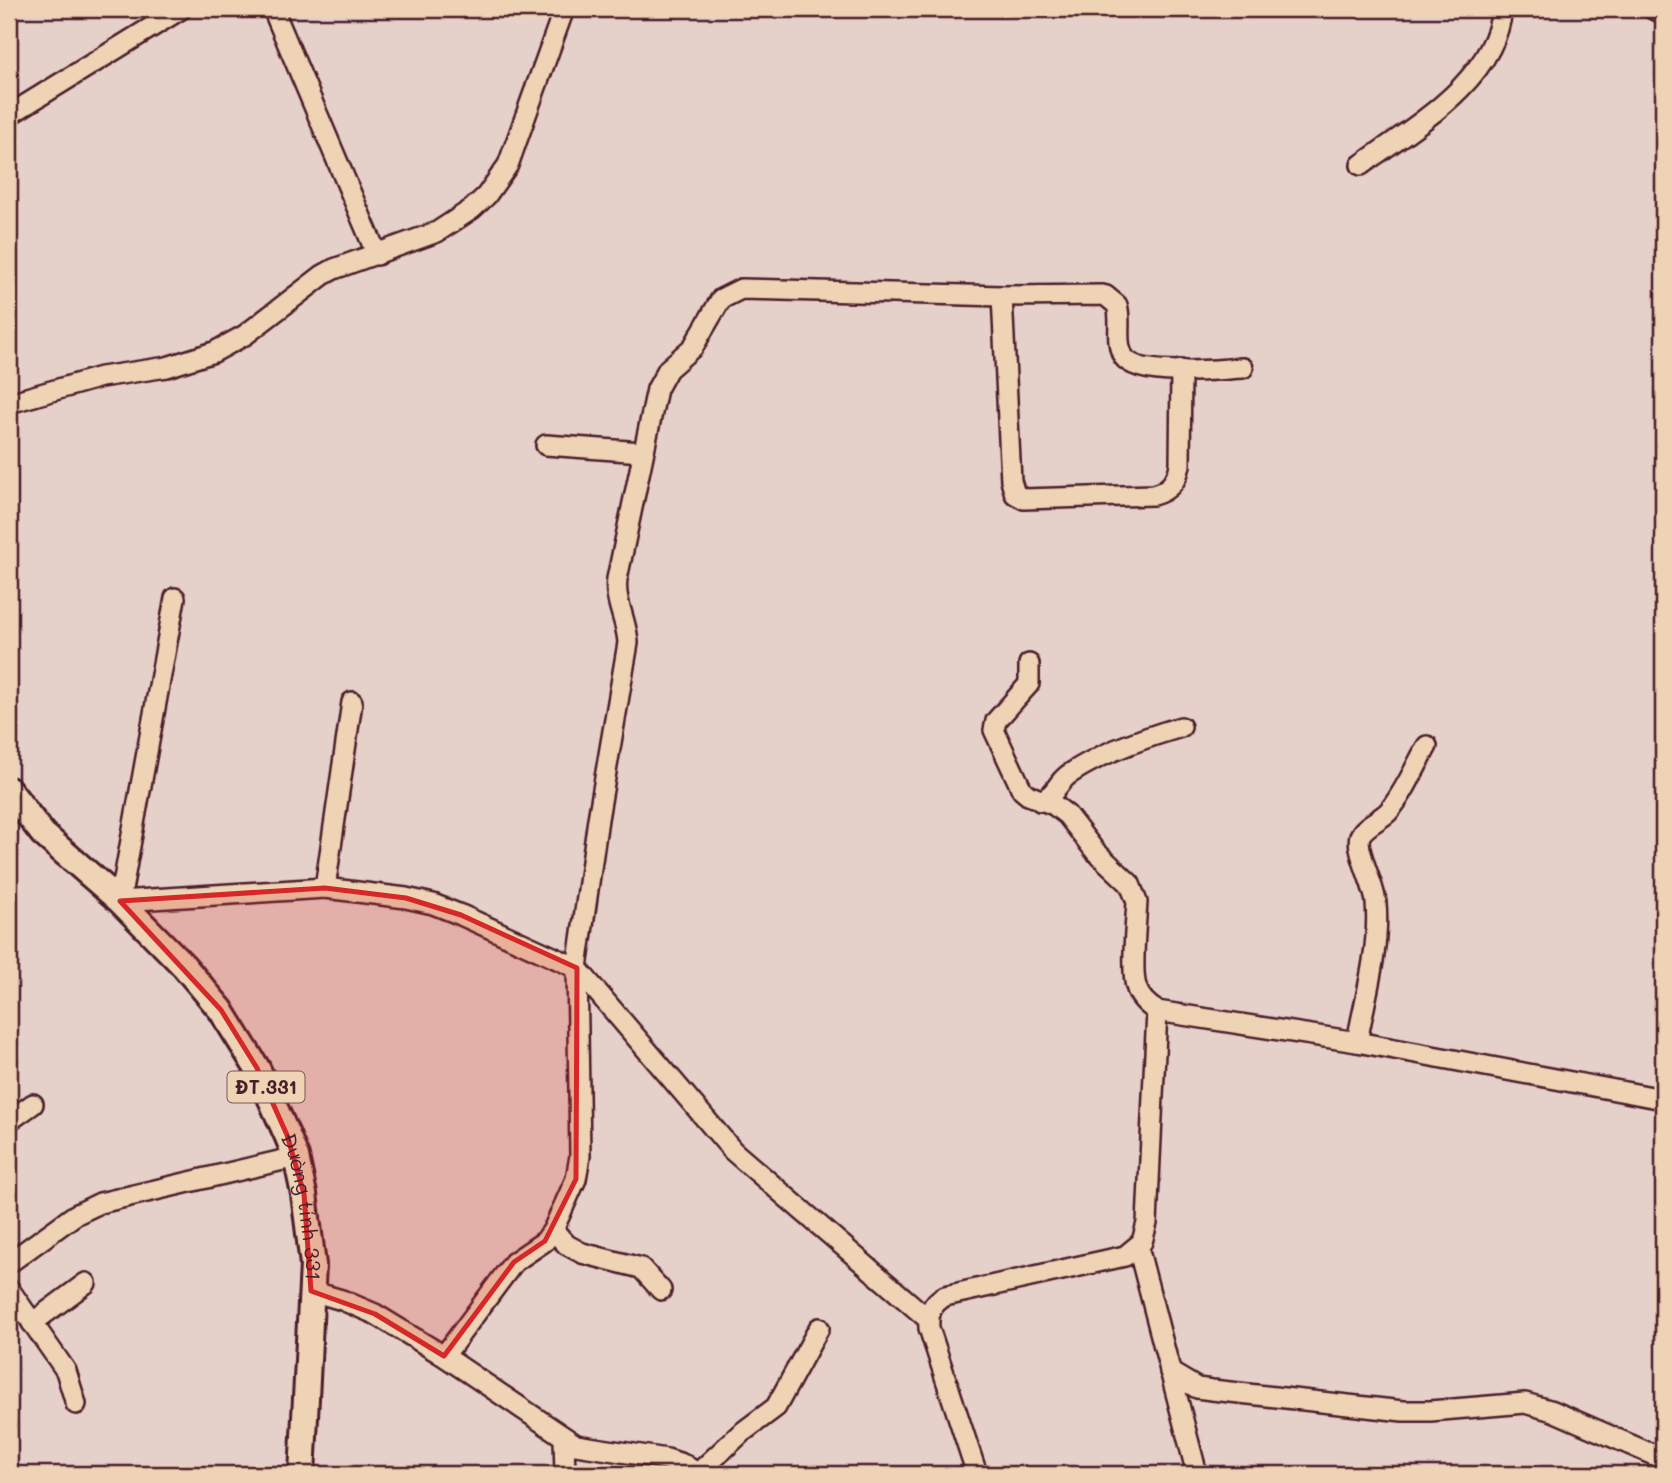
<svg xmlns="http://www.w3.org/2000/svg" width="1672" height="1483" viewBox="0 0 1672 1483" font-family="Mali,sans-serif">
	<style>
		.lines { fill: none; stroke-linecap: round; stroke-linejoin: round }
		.minor-casing { stroke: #4a1f2b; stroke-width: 24 }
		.major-casing { stroke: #4a1f2b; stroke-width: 30 }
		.minor { stroke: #eed4b5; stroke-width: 19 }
		.major { stroke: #eed4b5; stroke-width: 24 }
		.marked { fill: #d62828; fill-opacity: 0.2; stroke: #d62828; stroke-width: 5; stroke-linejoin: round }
		.labels { text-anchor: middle; stroke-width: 7; stroke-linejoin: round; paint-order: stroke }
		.shield { fill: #eed4b5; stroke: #7b5554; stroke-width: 2 }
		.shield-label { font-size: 19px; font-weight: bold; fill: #4a1f2b }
		.street-label { font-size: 21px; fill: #4a1f2b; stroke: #eed4b5 }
	</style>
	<rect width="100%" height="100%" fill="#e6d1ca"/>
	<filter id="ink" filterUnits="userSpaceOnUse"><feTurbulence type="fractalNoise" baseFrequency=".0143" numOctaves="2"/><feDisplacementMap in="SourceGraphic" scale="14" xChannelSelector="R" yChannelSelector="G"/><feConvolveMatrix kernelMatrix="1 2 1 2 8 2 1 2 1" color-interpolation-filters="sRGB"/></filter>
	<g filter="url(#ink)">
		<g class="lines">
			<defs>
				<g id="minor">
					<path d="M 273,9 L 377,255"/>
					<path d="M 1653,9 L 1663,13"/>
					<path d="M 9,115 L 181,9"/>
					<path d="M 1361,165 C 1414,126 1495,81 1502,9"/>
					<path d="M 1002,296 L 1011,481 L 1015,494 L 1024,499 L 1153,495 C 1168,491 1177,482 1180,465 L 1181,370"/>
					<path d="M 9,403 L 101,377 L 167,367 L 214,352 L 245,335 L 323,275 L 334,269 L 437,232 L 472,209 L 486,196 L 508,165 L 564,9"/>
					<path d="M 546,445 L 642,452"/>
					<path d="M 175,598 L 120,901 L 325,888 L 406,898 L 433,904 L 461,915 L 577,968 L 733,1151 L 928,1319"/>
					<path d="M 1029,664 L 1029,684 L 996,721 L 994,730 L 1022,790 L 1028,795 L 1054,805 L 1067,815 L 1095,851 L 1130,884 L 1137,902 C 1136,921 1131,971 1136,986 C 1139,998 1147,1005 1157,1011 L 1357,1042 L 1663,1099"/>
					<path d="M 1040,801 C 1058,793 1055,785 1068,775 C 1100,753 1143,738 1181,727"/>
					<path d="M 325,888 L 352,702"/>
					<path d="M 1357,1042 C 1365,998 1380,949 1376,903 C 1375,886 1355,850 1360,836 C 1364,826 1380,820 1388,812 C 1404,794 1415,767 1427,746"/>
					<path d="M 9,1121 L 33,1104"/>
					<path d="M 553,1230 L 567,1245 L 582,1253 L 641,1268 L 661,1290"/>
					<path d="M 1138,1247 L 1197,1474"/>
					<path d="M 9,1263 L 75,1215 L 100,1203 L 296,1157"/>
					<path d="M 9,1289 L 66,1371 L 76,1404"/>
					<path d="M 311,1291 L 342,1300 L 375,1314 L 444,1356 L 576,1445 L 667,1459 L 685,1465 L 698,1474"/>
					<path d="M 32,1323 L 86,1283"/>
					<path d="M 444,1356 L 514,1262 L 545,1241 L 553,1230 L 576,1179 L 580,1156 L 577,968 L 598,819 L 628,643 C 627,620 614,602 617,579 L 657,389 L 668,369 L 693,347 L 721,299 L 741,289 L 1002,296 L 1102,295 L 1106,296 L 1117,305 C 1122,321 1115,339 1122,354 C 1133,380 1219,369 1243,368"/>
					<path d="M 1170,1372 L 1197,1388 L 1212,1390 L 1403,1411 L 1430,1411 L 1525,1403 L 1553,1411 L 1663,1459"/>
					<path d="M 564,1439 L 565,1474"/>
					<path d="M 697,1474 L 740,1434 L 776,1407 L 819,1328"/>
					<path d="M 977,1474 L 929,1328 C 928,1313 931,1304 945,1296 L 1125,1256 L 1142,1242 L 1147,1223 L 1157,1011"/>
				</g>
				<g id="major">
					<path id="s1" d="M 9,790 L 43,834 L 120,901 L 184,966 L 221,1010 L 257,1068 L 287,1135 L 296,1157 L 304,1194 L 313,1265 L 302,1474"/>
				</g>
			</defs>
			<use href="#minor" class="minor-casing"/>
			<use href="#major" class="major-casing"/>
			<use href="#minor" class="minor"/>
			<use href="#major" class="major"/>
		</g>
	</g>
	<path class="marked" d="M 325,888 L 406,898 L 461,915 L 577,968 L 576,1179 L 545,1241 L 514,1262 L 444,1356 L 375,1314 L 311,1291 L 304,1194 L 287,1135 L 257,1068 L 221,1010 L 120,901 Z"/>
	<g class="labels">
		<rect class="shield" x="227.5" y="1071.5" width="77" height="31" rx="5"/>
		<g class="shield-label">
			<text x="266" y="1094">ĐT.331</text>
		</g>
		<g class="street-label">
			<text dy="7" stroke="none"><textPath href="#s1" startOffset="522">Đường tỉnh 331</textPath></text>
		</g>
	</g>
	<rect width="1672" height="1483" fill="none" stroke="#eed4b5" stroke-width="35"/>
	<rect x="18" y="18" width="1637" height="1448" fill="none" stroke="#4a1f2b" stroke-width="2.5" filter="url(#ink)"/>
</svg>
